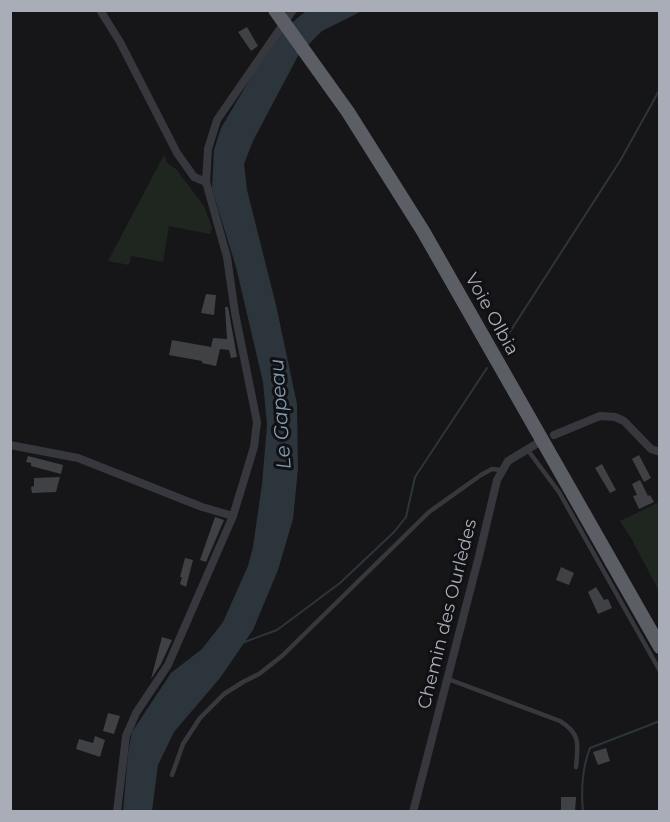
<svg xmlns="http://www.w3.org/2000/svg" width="670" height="822" viewBox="0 0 670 822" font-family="Montserrat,sans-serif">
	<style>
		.green { fill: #1e261f }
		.water { fill: #2c353c }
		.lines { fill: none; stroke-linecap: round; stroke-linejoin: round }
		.stream { stroke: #2c353c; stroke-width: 2 }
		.building { fill: #404145 }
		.service { stroke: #37383d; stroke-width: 4.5 }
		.minor { stroke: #37383d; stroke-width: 8 }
		.trunk { stroke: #5b5e65; stroke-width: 14 }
		.labels { text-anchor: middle; stroke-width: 6; stroke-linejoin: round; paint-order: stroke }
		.street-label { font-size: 18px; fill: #a8adb8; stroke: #111113 }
		.water-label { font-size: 20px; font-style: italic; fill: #7f9bb3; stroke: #111113 }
	</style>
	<rect width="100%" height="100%" fill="#161618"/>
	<g class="green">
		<path d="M 164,155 L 168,164 L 176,169 L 204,206 L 212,228 L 210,234 L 169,226 L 163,262 L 131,256 L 129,265 L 108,261 Z"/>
		<path d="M 659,502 L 659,591 L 631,538 L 620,521 Z"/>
	</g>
	<path class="water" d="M 306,11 L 362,11 L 322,31 L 299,54 L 253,141 L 244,164 L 247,190 L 276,305 L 297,404 L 298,469 L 293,519 L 278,570 L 253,630 L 220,678 L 174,732 L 158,765 L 152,811 L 123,812 L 128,754 L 132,732 L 171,673 L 202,649 L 223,622 L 248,566 L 253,547 L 262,484 L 267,425 L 263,382 L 236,267 L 212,189 L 214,150 L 221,128 L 253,74 L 283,30 Z"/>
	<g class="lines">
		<g class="stream">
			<path d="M 504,341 L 620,161 L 660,89"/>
			<path d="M 242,643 L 277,630 L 340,583 L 394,532 L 406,517 L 415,477 L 487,368"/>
			<path d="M 583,812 C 581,790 582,768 590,748 L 660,721"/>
		</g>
	</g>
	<g class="building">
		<path d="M 247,27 L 258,46 L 251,51 L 238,32 Z"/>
		<path d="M 206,294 L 216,295 L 214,315 L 201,313 Z"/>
		<path d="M 225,307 L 228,307 L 237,357 L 231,358 L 229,350 L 220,349 L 216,366 L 202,363 L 202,361 L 169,355 L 172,340 L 211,347 L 213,338 L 227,339 Z"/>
		<path d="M 639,455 L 651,478 L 644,482 L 632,459 Z"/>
		<path d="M 28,456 L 63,465 L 61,474 L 31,466 L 31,463 L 26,462 Z"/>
		<path d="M 602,464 L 616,490 L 610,493 L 595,468 Z"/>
		<path d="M 60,477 L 56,492 L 32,493 L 31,487 L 34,486 L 34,478 Z"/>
		<path d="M 640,480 L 648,496 L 650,495 L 654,502 L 639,509 L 633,496 L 637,495 L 632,484 Z"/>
		<path d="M 215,517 L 224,520 L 206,562 L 200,560 Z"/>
		<path d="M 185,558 L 193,560 L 186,587 L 180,584 L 182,577 L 180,577 Z"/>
		<path d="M 561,567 L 574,573 L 569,585 L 556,580 Z"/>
		<path d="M 596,587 L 604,600 L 608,599 L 612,608 L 598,614 L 588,592 Z"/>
		<path d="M 162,637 L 172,640 L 161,664 L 151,679 Z"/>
		<path d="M 108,713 L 120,716 L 114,734 L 103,731 Z"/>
		<path d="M 95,736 L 105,740 L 100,757 L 76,749 L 79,739 L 93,743 Z"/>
		<path d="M 606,748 L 610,761 L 598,765 L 593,752 Z"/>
		<path d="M 561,797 L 576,797 L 575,812 L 561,812 Z"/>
	</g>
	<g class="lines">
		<g class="service">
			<path d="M 527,449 L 559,492 L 660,671"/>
			<path d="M 448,679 L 560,721 C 581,734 578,744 576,767"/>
			<path d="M 172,775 L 183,744 L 200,718 L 224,694 L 243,682 L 259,674 L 282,656 L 429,512 L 481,475 L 492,469 L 501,470"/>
		</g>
		<g class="minor">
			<path d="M 100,10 L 120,42 L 177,153 L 194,177 L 206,182"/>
			<path d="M 554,435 L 600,416 L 615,417 L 624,421 L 651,449 L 660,452"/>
			<path d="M 10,445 L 78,458 L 202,507 L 233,516"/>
			<path d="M 117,812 L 126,736 L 136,713 L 168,665 L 233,516 L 254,447 L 257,422 L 235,313 L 227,257 L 206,182 L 208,149 L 217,120 L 293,10"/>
			<path d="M 413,812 L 479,556 L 497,480 L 508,461 L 538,443"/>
		</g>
		<path class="trunk" d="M 275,10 L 348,112 L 423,231 L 660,647"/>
	</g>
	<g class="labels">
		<g class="street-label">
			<text transform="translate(492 314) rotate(61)" y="6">Voie Olbia</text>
			<text transform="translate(447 614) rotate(-76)" y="6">Chemin des Ourlèdes</text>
		</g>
		<g class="water-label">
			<text transform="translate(280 414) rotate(-94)" y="7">Le Gapeau</text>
		</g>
	</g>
	<rect width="670" height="822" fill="none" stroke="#a8adb8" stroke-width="24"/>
</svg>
